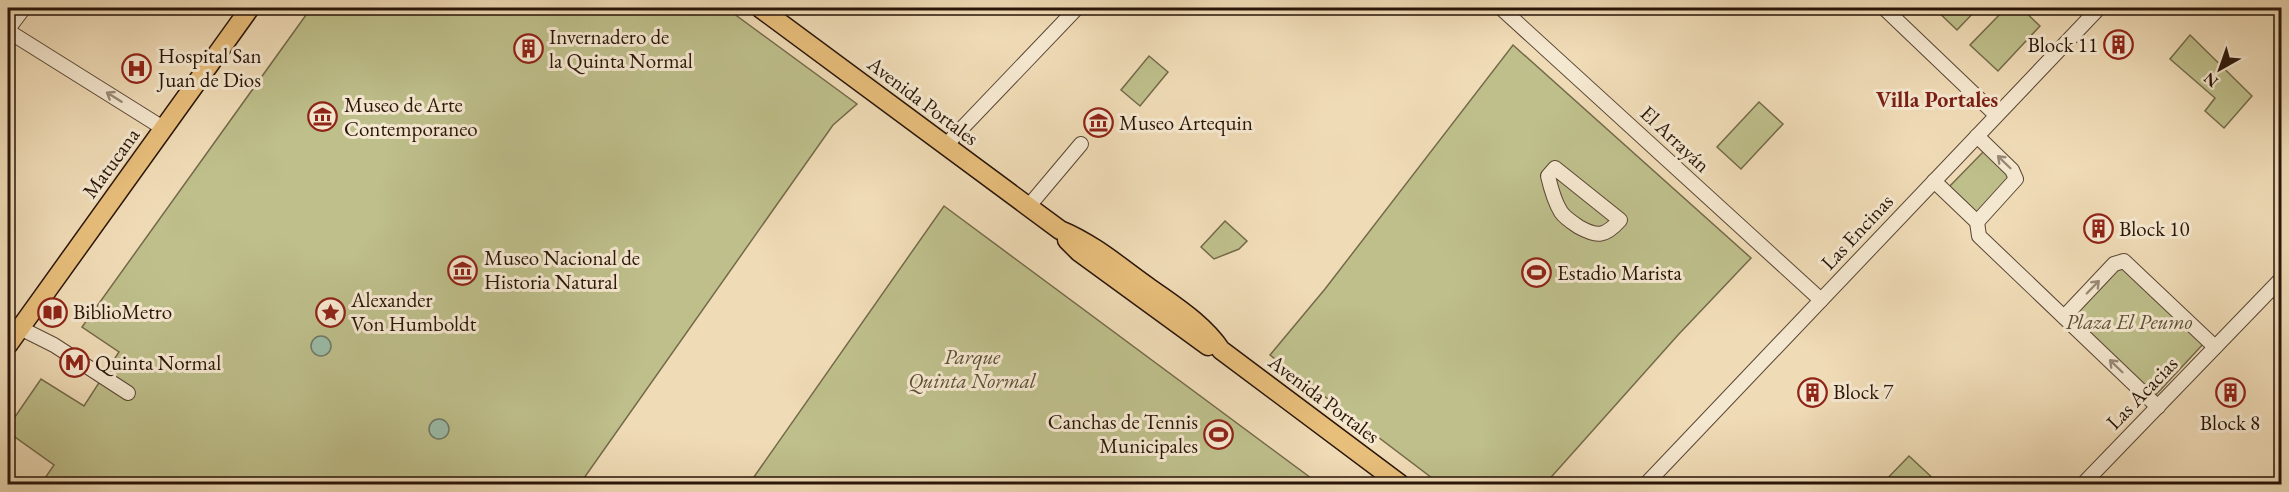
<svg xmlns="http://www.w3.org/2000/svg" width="2289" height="492" viewBox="0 0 2289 492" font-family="'EB Garamond',serif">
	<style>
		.green { fill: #bebf8b; stroke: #746a4a; stroke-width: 1.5 }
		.water { fill: #9bbca8; stroke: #6d7968; stroke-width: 1.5 }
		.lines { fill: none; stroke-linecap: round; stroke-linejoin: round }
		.minor-casing { stroke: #5a4634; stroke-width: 16 }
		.major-casing { stroke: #291508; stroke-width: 21 }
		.minor { stroke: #f5e8d0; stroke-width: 14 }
		.major { stroke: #e8be7b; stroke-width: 18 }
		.oneway { stroke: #998976 }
		.labels { text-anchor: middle; stroke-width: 6; stroke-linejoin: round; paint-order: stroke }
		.poi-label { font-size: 21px; fill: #291508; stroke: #f5e8d0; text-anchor: start }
		.street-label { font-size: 21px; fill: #291508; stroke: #f5e8d0 }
		.park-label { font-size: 21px; font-style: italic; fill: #5d5036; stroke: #f5e8d0 }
		.neighbourhood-label { font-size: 22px; font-weight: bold; fill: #7a1f14; stroke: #f5e8d0 }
	</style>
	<rect width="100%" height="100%" fill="#efdbb6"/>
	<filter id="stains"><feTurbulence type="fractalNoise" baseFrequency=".00333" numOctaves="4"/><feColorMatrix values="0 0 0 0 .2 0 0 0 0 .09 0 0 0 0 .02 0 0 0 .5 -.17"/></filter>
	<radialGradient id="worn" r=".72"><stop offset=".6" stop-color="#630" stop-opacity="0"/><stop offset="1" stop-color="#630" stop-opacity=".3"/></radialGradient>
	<g class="green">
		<path d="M 311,8 L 726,8 L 857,104 L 833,125 L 584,478 L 584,484 L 41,484 L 54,465 L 8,432 L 8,427 L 41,379 L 84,406 L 119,352 L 82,327 Z"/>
		<path d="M 1934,8 L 1978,8 L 1957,30 Z"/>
		<path d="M 2006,8 L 2021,8 L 2040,26 L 1998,71 L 1970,45 Z"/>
		<path d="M 2190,35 L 2252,96 L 2224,128 L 2205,111 L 2215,98 L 2170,59 Z"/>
		<path d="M 1513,45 L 1751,258 L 1678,335 L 1545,484 L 1440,484 L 1270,355 L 1325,289 Z"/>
		<path d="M 1149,56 L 1168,72 L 1140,106 L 1121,90 Z"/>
		<path d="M 1759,102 L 1783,124 L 1741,169 L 1717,147 Z"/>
		<path d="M 1985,150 L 2013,181 L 1978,217 L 1947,189 Z"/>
		<path d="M 944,206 L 1319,484 L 749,484 Z"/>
		<path d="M 1225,221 L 1247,241 L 1239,249 L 1214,259 L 1201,247 Z"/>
		<path d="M 2125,266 L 2205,342 L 2153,398 L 2073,320 L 2073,313 L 2116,267 Z"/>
		<path d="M 1909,456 L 1939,484 L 1882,484 Z"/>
	</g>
	<g class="water">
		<circle cx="321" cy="346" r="10"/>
		<circle cx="439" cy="429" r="10"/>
	</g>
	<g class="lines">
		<defs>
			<g id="minor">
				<path d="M 1501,8 L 1821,300"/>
				<path d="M 1884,8 L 1996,115"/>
				<path d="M 8,29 L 24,8"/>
				<path d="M 8,31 L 163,128"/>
				<path d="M 1977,136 L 2012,170 L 2016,179 L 1977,222"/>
				<path d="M 946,145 L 1077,8"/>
				<path d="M 1555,168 L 1620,220 C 1605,237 1597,237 1579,227 C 1573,223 1565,218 1561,212 C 1554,201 1551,189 1548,176 Z"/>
				<path d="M 1934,181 L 1977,222 L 1979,236 L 2158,407"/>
				<path d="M 1028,207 L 1081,144"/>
				<path d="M 2064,317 L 2114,264 L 2124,261 L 2215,347"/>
				<path d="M 20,328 L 54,345 L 128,393"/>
				<path d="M 1646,484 L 2099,8"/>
				<path d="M 2083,484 L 2282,278"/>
			</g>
			<g id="major">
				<path d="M 760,8 L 1060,230 C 1092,243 1119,266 1147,286 C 1173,305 1203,323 1221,350 L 1400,484"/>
				<path d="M 1067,240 L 1079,252 L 1208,346"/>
				<path d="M 8,345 L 250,8"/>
			</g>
		</defs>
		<use href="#minor" class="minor-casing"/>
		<use href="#major" class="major-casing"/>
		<use href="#minor" class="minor"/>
		<use href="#major" class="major"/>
	</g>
	<defs><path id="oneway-shaft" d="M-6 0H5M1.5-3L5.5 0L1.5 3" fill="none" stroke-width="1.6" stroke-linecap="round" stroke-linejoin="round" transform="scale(1.5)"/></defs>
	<g class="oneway">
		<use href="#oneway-shaft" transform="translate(114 97) rotate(-148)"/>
		<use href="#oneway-shaft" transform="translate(2004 162) rotate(-136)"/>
		<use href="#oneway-shaft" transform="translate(2093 287) rotate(-46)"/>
		<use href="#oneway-shaft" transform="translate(2116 366) rotate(-136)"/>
	</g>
	<defs>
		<symbol id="building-ring" viewBox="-11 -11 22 22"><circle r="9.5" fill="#f5e8d0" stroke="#8f2418" stroke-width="1.5"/><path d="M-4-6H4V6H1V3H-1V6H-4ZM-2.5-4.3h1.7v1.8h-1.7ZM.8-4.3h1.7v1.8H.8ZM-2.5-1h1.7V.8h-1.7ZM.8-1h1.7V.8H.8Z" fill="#8f2418"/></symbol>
		<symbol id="hospital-ring" viewBox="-11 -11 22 22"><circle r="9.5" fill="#f5e8d0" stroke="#8f2418" stroke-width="1.5"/><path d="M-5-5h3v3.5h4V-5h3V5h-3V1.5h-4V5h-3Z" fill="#8f2418"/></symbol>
		<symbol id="museum-ring" viewBox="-11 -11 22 22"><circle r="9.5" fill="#f5e8d0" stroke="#8f2418" stroke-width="1.5"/><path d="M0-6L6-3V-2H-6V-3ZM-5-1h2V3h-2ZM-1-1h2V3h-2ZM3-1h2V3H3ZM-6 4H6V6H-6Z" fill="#8f2418"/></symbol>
		<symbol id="stadium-ring" viewBox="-11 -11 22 22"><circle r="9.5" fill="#f5e8d0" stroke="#8f2418" stroke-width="1.5"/><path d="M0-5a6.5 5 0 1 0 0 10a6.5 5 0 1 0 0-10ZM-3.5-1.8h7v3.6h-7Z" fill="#8f2418"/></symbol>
		<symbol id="library-ring" viewBox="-11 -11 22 22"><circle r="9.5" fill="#f5e8d0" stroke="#8f2418" stroke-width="1.5"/><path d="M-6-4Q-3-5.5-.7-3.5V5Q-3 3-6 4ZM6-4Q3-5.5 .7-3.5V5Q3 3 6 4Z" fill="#8f2418"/></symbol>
		<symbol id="sight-ring" viewBox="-11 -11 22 22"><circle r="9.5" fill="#f5e8d0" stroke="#8f2418" stroke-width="1.5"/><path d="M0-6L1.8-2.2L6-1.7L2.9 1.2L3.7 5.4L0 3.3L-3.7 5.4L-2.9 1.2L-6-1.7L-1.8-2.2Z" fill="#8f2418"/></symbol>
		<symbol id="metro-ring" viewBox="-11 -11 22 22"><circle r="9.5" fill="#f5e8d0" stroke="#8f2418" stroke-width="1.5"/><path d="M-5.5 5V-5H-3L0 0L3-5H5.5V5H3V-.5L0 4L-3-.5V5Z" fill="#8f2418"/></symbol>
	</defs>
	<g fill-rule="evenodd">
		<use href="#building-ring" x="2102" y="28" width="33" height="33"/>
		<use href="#building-ring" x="512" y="32" width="33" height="33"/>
		<use href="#hospital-ring" x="120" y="52" width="33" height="33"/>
		<use href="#museum-ring" x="306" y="100" width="33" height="33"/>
		<use href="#museum-ring" x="1082" y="106" width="33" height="33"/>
		<use href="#building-ring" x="2082" y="212" width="33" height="33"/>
		<use href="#museum-ring" x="446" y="254" width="33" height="33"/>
		<use href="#stadium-ring" x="1520" y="256" width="33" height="33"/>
		<use href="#library-ring" x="36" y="296" width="33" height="33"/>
		<use href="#sight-ring" x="314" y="296" width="33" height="33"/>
		<use href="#metro-ring" x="58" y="346" width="33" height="33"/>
		<use href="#building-ring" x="1796" y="376" width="33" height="33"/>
		<use href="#building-ring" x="2214" y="376" width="33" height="33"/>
		<use href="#stadium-ring" x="1202" y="418" width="33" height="33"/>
	</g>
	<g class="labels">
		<g class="poi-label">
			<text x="549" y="44">Invernadero de<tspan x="549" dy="24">la Quinta Normal</tspan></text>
			<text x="2098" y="52" text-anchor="end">Block 11</text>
			<text x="158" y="63">Hospital San<tspan x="158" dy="24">Juan de Dios</tspan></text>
			<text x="344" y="112">Museo de Arte<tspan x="344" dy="24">Contemporaneo</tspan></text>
			<text x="1119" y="130">Museo Artequin</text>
			<text x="2119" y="236">Block 10</text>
			<text x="484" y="265">Museo Nacional de<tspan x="484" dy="24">Historia Natural</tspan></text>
			<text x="1557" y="280">Estadio Marista</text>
			<text x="351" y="307">Alexander<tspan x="351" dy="24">Von Humboldt</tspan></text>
			<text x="73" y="319">BiblioMetro</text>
			<text x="95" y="370">Quinta Normal</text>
			<text x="1833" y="399">Block 7</text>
			<text x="1198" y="429" text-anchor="end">Canchas de Tennis<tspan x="1198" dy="24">Municipales</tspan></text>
			<text x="2230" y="430" text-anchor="middle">Block 8</text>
		</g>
		<g class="street-label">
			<text transform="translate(923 101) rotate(37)" y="7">Avenida Portales</text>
			<text transform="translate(1675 139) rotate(43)" y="7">El Arrayán</text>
			<text transform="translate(111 163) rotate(-54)" y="7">Matucana</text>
			<text transform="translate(1857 232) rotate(-47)" y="7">Las Encinas</text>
			<text transform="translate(2142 393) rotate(-46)" y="7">Las Acacias</text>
			<text transform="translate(1324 399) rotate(37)" y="7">Avenida Portales</text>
		</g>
		<g class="park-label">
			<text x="2129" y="329">Plaza El Peumo</text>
			<text x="972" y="364">Parque<tspan x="972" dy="24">Quinta Normal</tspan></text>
		</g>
		<g class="neighbourhood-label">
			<text x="1937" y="107">Villa Portales</text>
		</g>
	</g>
	<rect width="2289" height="492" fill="none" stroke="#efdbb6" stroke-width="30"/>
	<rect x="9" y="9" width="2271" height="474" fill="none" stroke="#291508" stroke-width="3"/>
	<rect x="15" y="15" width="2259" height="462" fill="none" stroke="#291508" stroke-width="1.5"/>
	<g transform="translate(2220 69) rotate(220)" stroke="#f5e8d0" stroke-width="4.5" paint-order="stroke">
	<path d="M0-4.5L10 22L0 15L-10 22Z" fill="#291508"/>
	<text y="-9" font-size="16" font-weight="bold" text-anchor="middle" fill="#291508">N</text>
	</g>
	<rect width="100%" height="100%" filter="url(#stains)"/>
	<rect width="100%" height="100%" fill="url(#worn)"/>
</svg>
